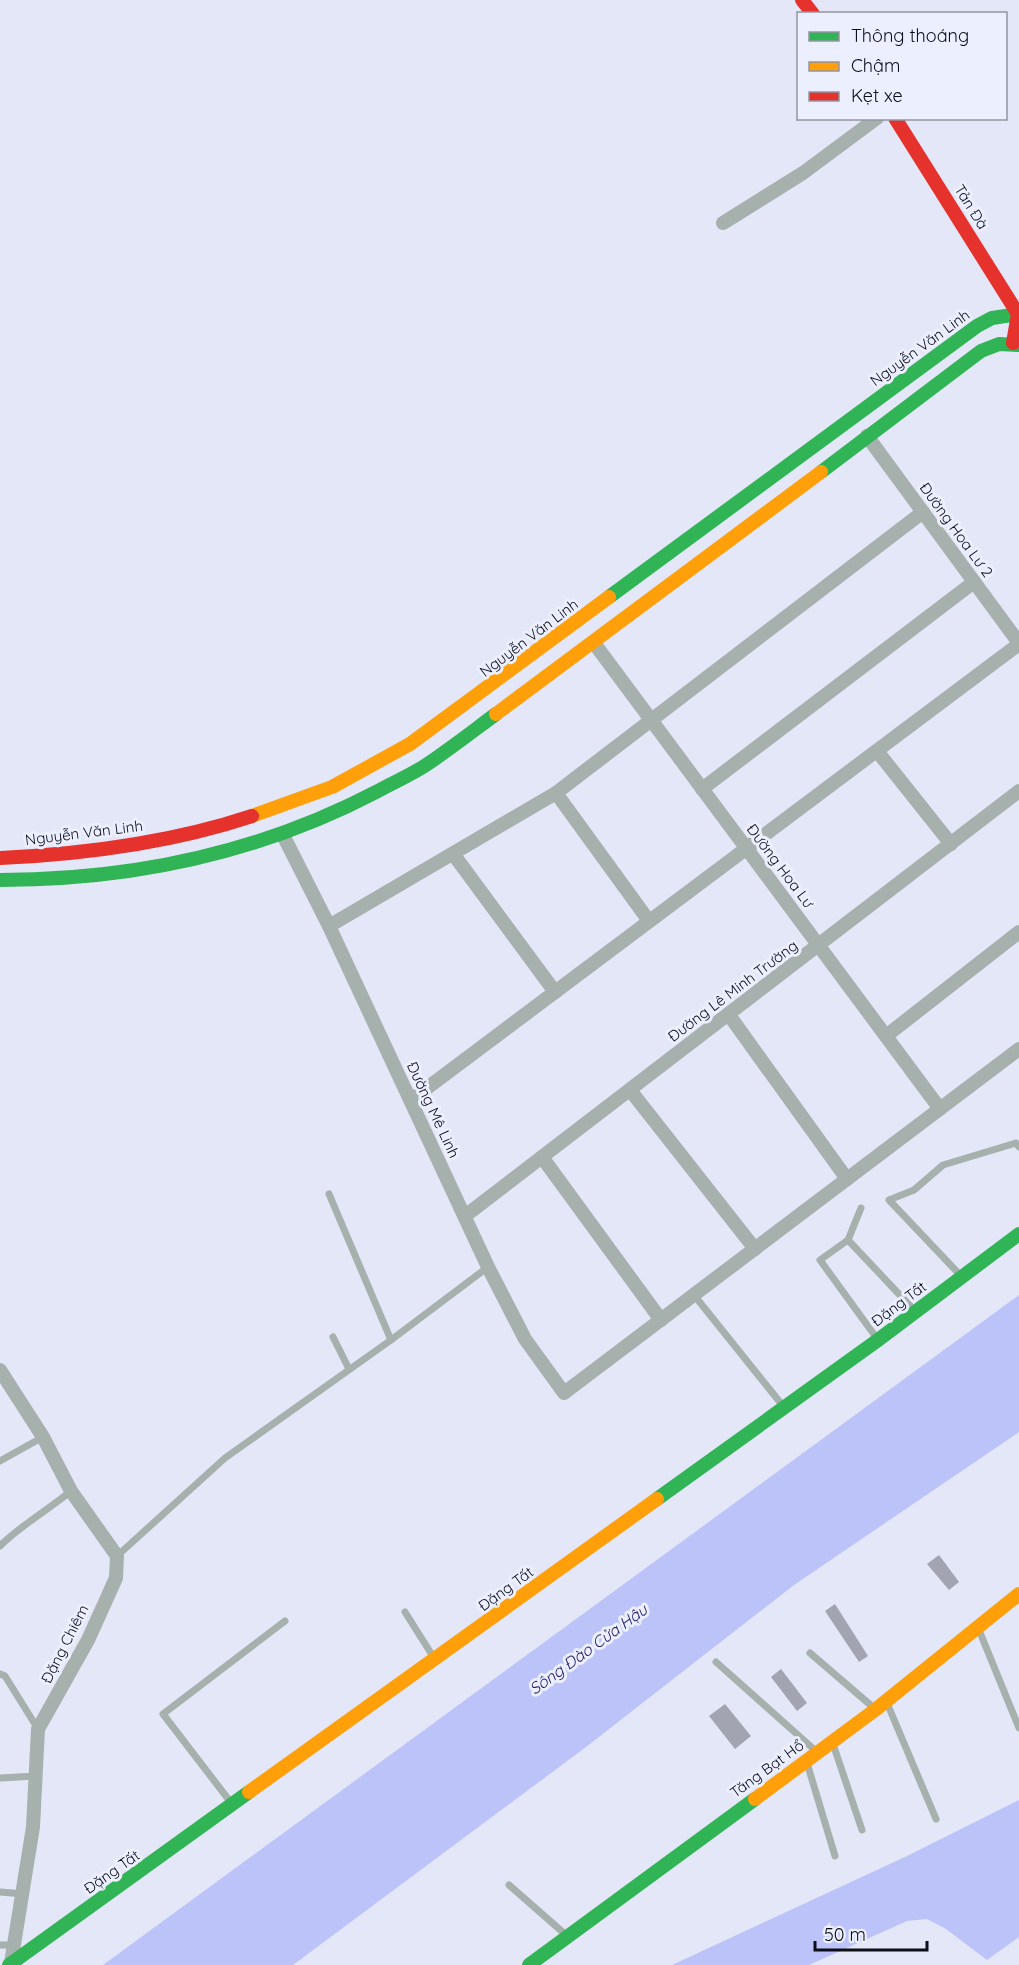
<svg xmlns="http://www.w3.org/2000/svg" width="1019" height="1965" viewBox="0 0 1019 1965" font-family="Quicksand,sans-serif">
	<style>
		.water { fill: #bbc3f8 }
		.building { fill: #a2a4b2 }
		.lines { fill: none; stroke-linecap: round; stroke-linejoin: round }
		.lane { stroke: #a6b0ac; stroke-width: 7 }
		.street { stroke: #a6b0ac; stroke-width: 14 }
		.fast { stroke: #30b455; stroke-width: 14 }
		.slow { stroke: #ff9f0a; stroke-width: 14 }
		.jam { stroke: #e5322d; stroke-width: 14 }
		.labels { text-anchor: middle; stroke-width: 6; stroke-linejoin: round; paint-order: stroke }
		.street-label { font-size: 15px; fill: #0c0e1a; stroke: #eceffe }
		.water-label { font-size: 16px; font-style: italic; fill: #221e6a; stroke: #eceffe }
	</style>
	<rect width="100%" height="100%" fill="#e4e7f7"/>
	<g class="water">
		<path d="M 1019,1295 L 1019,1432 L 794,1585 L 586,1747 L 293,1965 L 103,1965 Z"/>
		<path d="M 1019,1800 L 1019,1937 L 987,1960 L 946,1929 L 927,1919 L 907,1921 L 809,1965 L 672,1965 L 907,1856 Z"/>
	</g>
	<g class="building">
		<path d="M 939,1555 L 959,1582 L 949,1590 L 927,1564 Z"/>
		<path d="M 835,1604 L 868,1656 L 859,1662 L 825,1611 Z"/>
		<path d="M 781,1669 L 807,1703 L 797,1711 L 771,1677 Z"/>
		<path d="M 725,1704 L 751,1736 L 735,1749 L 709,1716 Z"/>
	</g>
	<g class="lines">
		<g class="lane">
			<path d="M 329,1194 L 391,1340"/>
			<path d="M 861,1208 L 848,1240 L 820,1260 L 878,1340"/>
			<path d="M 848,1240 L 914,1310"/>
			<path d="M 961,1276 L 889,1200 L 914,1190 L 943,1165 L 1016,1143 L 1019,1147"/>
			<path d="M 694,1295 L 783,1406"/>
			<path d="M 333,1337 L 349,1369"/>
			<path d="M 0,1461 L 43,1437"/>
			<path d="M 0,1546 C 21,1525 48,1510 71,1491"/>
			<path d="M 117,1556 L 225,1458 L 391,1340 L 488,1267"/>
			<path d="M 405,1612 L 434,1658"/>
			<path d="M 979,1630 L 1019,1728"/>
			<path d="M 810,1653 L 874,1708"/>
			<path d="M 716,1662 L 817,1752"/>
			<path d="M 0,1674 L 5,1676 L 38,1729"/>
			<path d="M 887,1703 L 936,1819"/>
			<path d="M 833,1744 L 862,1830"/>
			<path d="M 807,1763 L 835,1856"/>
			<path d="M 0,1778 L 36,1776"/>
			<path d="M 232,1804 L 163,1714 L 285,1621"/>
			<path d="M 509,1885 L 566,1935"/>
			<path d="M 0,1892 L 24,1894"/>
			<path d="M 0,1945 L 13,1945"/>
		</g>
		<g class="street">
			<path d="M 723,223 L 803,173 L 877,118"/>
			<path d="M 867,436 L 1019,643"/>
			<path d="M 594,643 L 940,1109"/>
			<path d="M 877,751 L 951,844"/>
			<path d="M 702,789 L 974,582"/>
			<path d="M 556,793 L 649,921"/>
			<path d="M 283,835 L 329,926 L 488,1267 L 525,1339 L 564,1393 L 1019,1049"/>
			<path d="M 454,855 L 555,992"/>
			<path d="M 329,926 L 556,793 L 923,512"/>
			<path d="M 729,1015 L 847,1179"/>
			<path d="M 886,1036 L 1019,932"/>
			<path d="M 630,1090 L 755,1249"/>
			<path d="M 411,1100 L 1019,644"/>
			<path d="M 542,1157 L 661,1320"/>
			<path d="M 465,1216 L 1019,791"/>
			<path d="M 0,1370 L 43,1437 L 71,1491 L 117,1556 L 116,1578 L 88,1640 L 38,1729 L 33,1827 L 11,1963"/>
		</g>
		<g class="fast">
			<path d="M 821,472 L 981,351 L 999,344 L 1019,345"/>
			<path d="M 609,597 L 977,326 L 992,318 L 1019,314"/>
			<path d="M 0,880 C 133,880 260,853 378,791 C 394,782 411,775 426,765 C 450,749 473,731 496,714"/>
			<path d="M 657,1499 L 878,1340 L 1019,1234"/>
			<path d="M 9,1965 L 249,1792"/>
			<path d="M 529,1965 L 755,1799"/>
		</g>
		<g class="slow">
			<path d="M 496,714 L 821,472"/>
			<path d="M 252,816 L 332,787 L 410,744 L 609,597"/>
			<path d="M 249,1792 L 657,1499"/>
			<path d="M 755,1799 L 875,1710 L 1019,1594"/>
		</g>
		<g class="jam">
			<path d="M 802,0 L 813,14"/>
			<path d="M 895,118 L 1018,314 L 1013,343"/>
			<path d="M 0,858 C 86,854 171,843 252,816"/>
		</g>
	</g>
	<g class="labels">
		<g class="street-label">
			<text transform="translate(971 207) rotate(58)" y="5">Tản Đà</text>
			<text transform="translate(920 348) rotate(-36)" y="5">Nguyễn Văn Linh</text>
			<text transform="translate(956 530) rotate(54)" y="5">Đường Hoa Lư 2</text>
			<text transform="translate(529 638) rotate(-37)" y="5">Nguyễn Văn Linh</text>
			<text transform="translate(84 833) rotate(-7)" y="5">Nguyễn Văn Linh</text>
			<text transform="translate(780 866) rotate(53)" y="5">Đường Hoa Lư</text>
			<text transform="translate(733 991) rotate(-37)" y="5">Đường Lê Minh Trường</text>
			<text transform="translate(433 1110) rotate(65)" y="5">Đường Mê Linh</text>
			<text transform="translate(899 1304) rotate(-37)" y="5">Đặng Tất</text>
			<text transform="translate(506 1589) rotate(-36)" y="5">Đặng Tất</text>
			<text transform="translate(65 1644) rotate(-63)" y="5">Đặng Chiêm</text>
			<text transform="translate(767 1769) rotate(-36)" y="5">Tăng Bạt Hổ</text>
			<text transform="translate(112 1872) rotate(-35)" y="5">Đặng Tất</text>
		</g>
		<g class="water-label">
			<text transform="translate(588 1649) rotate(-36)" y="6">Sông Đào Cửa Hậu</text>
		</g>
	</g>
	<rect x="797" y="12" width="210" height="108" fill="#eceffe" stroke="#9295a3" stroke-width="1.5"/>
	<rect x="809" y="32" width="30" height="9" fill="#30b455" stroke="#9295a3" stroke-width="1.5"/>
	<text x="851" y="42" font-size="18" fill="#0c0e1a">Thông thoáng</text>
	<rect x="809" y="62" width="30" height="9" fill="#ff9f0a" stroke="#9295a3" stroke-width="1.5"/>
	<text x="851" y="72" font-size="18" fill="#0c0e1a">Chậm</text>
	<rect x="809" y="92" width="30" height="9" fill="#e5322d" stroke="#9295a3" stroke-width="1.5"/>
	<text x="851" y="102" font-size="18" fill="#0c0e1a">Kẹt xe</text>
	<path d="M815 1941v9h112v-9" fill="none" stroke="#0c0e1a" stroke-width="3"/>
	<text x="824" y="1941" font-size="18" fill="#0c0e1a" stroke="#eceffe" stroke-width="4.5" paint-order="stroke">50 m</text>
</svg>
